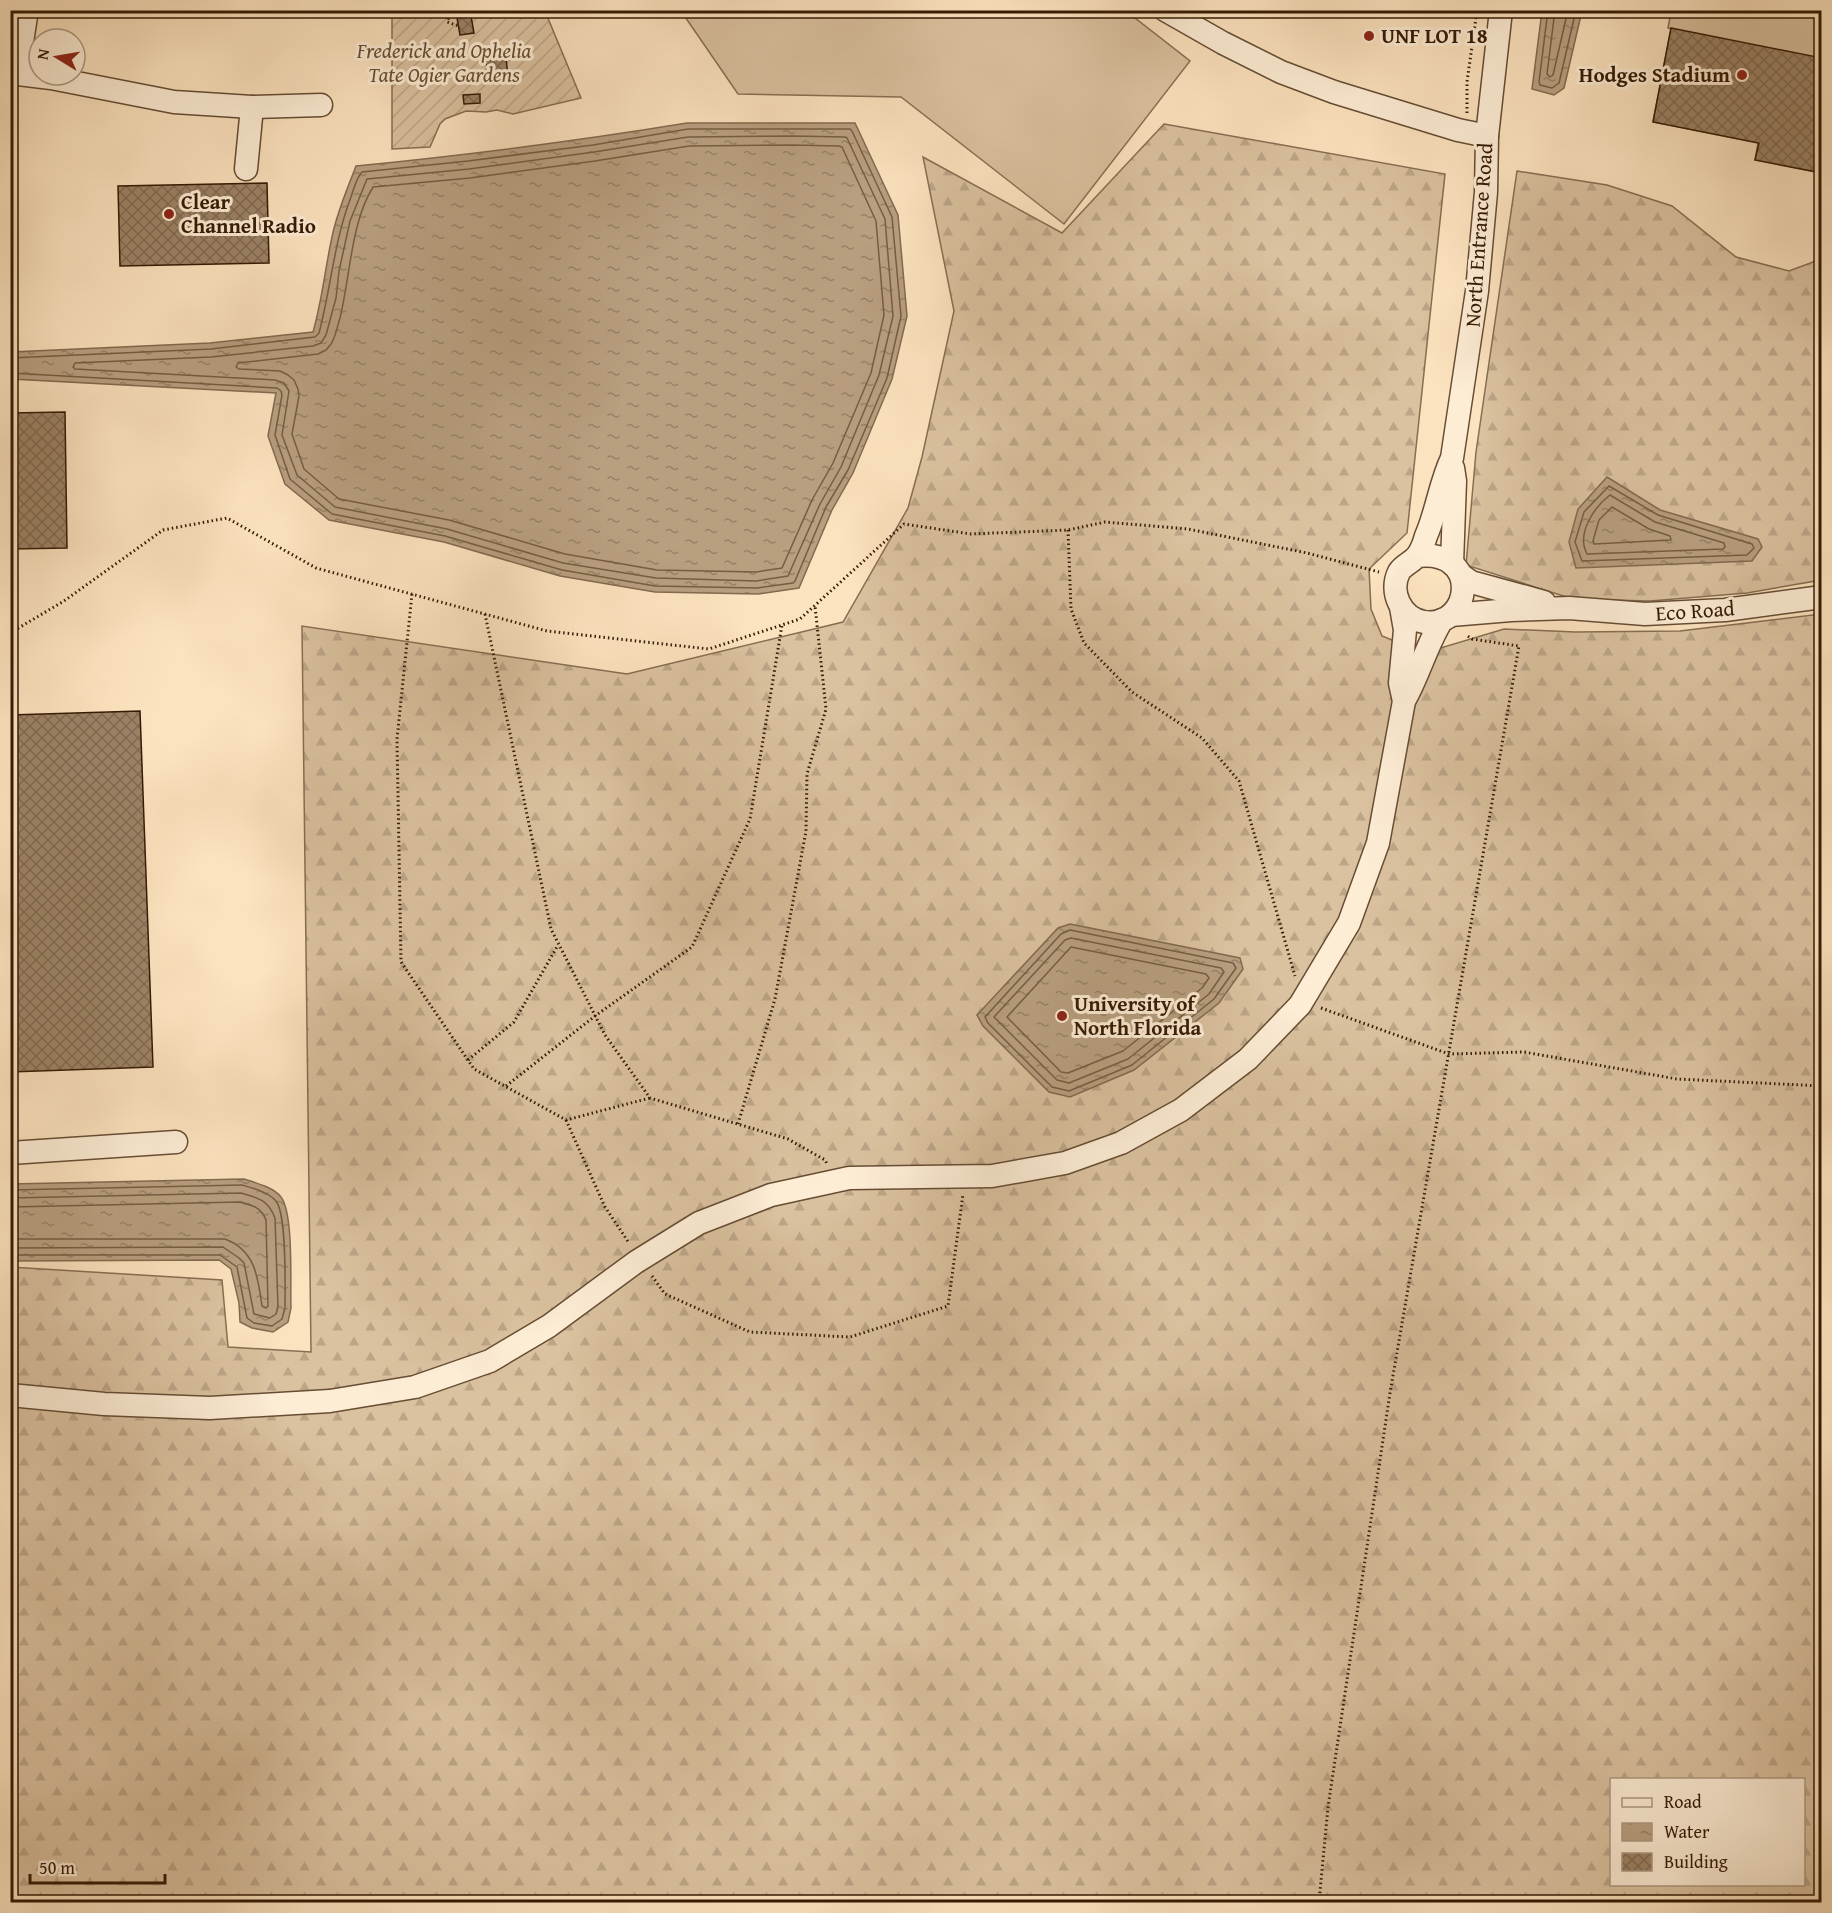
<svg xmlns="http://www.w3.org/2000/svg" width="1832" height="1913" viewBox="0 0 1832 1913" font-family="'Gentium Book Plus',serif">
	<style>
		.forest { fill: url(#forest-firs); stroke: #876e52; stroke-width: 1.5; fill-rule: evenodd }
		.garden { fill: url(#garden-furrows); stroke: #876e52; stroke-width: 1.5 }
		.pitch { fill: #dac19f; stroke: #876e52; stroke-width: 1.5 }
		.water { fill: url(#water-ripples); stroke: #836a4f; stroke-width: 1.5 }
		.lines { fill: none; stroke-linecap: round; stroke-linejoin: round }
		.shore { stroke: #765d42; stroke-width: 1.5 }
		.building { fill: url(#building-cross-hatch); stroke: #341b05; stroke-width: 1.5 }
		.minor-casing { stroke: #664d34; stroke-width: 25 }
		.path { stroke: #341b05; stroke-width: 3; stroke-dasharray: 1.5 3; stroke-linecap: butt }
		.minor { stroke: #fdedd5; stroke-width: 22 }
		.poi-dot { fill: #8f2418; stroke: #fdedd5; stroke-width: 2 }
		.labels { text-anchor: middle; stroke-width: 6; stroke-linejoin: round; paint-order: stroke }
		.poi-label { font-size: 21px; font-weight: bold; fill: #341b05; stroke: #fdedd5; text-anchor: start }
		.park-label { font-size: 21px; font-style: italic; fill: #664d33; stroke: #fdedd5 }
		.street-label { font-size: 21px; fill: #341b05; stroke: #fdedd5 }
	</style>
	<defs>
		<pattern id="forest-firs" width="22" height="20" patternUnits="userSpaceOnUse" patternTransform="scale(1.5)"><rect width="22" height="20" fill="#dac19f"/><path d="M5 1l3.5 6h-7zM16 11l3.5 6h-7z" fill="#bca587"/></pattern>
		<pattern id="garden-furrows" width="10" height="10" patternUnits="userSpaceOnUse" patternTransform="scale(1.5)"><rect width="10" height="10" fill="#dac19f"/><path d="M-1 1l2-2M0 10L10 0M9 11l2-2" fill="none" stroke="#bca587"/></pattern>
		<pattern id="water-ripples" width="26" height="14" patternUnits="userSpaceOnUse" patternTransform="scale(1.5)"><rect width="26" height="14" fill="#b89f80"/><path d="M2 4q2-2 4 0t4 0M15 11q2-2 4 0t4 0" fill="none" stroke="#968167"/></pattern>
		<pattern id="building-cross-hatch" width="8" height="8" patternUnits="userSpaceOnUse" patternTransform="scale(1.5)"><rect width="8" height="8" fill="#9c8366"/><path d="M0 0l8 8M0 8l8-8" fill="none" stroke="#806a52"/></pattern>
	</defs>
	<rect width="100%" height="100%" fill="#fce3bf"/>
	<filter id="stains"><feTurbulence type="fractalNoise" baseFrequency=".00333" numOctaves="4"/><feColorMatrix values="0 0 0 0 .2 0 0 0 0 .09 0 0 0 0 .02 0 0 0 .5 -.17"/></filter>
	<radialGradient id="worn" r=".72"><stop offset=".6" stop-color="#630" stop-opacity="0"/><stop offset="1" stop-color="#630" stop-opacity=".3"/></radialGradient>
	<g class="forest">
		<path d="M 1164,124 L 1445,174 L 1407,533 L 1369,569 L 1371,609 L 1382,636 L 1424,653 L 1504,629 L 1575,632 L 1680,631 L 1821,614 L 1821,1902 L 11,1902 L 10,1267 L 222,1280 L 228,1347 L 311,1352 L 302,626 L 627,674 L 843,622 L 908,508 L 922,457 L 954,311 L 923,157 L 1062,233 ZM 1612,1780 L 1804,1780 L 1804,1884 L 1612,1884 Z"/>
		<path d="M 1517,171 L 1607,185 L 1672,206 L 1736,257 L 1789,271 L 1821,259 L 1821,580 L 1747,593 L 1650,601 L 1573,599 L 1466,565 L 1476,452 Z"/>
	</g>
	<path class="garden" d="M 392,11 L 545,11 L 581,98 L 513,114 L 497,110 L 486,112 L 466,111 L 445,119 L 440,124 L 430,147 L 392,149 Z"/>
	<g class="pitch">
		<path d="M 681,11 L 1126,11 L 1190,61 L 1064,224 L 901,97 L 738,94 Z"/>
		<path d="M 1636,11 L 1821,11 L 1821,173 L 1755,160 L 1758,143 L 1653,122 L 1671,29 L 1668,28 L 1670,17 Z"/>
	</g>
	<g class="water">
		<path d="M 1542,11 L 1582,11 L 1564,88 L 1554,95 L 1532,89 Z"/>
		<path d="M 687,123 L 855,123 L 898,215 L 907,316 L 892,379 L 853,473 L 832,510 L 799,588 L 758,594 L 655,592 L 560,576 L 444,542 L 329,520 L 285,484 L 268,436 L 276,393 L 11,379 L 11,352 L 210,343 L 313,332 C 322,301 325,269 332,237 C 337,212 347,190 356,166 C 467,155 577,141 687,123 Z"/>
		<path d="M 1607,477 L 1660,510 L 1758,539 L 1762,547 L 1752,561 L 1576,568 L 1569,542 L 1578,509 Z"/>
		<path d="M 1070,924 L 1240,958 L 1243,969 L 1219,1003 L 1134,1070 L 1070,1097 L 1049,1092 L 983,1026 L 977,1015 L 1058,928 Z"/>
		<path d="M 244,1179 C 256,1183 273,1187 281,1197 C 294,1214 290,1285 291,1308 L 288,1322 L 273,1332 L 252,1328 L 240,1322 L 239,1303 L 231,1269 L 219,1260 L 11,1261 L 11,1184 Z"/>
	</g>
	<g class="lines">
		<g class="shore">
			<path d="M 1548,10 L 1539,82 L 1540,85 L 1552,88 L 1559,83 L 1576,10"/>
			<path d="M 1555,10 L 1547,74 L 1550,77 L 1553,75 L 1568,10"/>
			<path d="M 793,136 L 845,137 L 847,138 L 885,219 L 893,316 L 879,375 L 841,467 L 820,504 L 788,576 L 756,581 L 656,578 L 563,563 L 447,529 L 335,507 L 297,475 L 282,435 L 289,391 L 284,383 L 275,380 L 75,369 L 73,367 L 75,363 L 211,357 L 313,346 L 321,343 L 326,335 L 336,298 L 339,271 L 350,221 L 367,179 L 469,169 L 594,152 L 688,137 Z"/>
			<path d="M 793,145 L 839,146 L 842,147 L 876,221 L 884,315 L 871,373 L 833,463 L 812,500 L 782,568 L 756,572 L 657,570 L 565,554 L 449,520 L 339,499 L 304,469 L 292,434 L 299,396 L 298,389 L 294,380 L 288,375 L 280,371 L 239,369 L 236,367 L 238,363 L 318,354 L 326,350 L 331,344 C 336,336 337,327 340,318 C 350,278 351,222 373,187 L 470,178 L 595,161 L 689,146 Z"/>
			<path d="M 10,358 L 211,349 L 315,337 L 319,333 C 331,288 334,241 351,197 C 354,189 356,178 362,172 L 468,161 L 593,145 L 688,129 L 850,129 L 852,131 L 892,217 L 901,316 L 887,378 L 848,470 L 826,507 L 795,581 L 793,583 L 757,588 L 655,586 L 562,570 L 445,536 L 332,514 L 290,479 L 275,435 L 282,395 L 281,391 L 277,388 L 10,373"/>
			<path d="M 1609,486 L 1658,515 L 1752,544 L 1754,548 L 1747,555 L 1582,561 L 1575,542 L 1584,512 Z"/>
			<path d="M 1610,495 L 1655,522 L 1724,543 L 1725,547 L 1723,549 L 1587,554 C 1576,534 1594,507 1610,495 Z"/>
			<path d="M 1612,507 L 1649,529 L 1670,536 L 1671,540 L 1594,544 L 1593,541 L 1599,520 Z"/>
			<path d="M 1070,930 L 1233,963 L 1236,968 L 1214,999 L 1132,1065 L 1069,1091 L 1052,1087 L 988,1023 L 985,1017 L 1061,934 Z"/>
			<path d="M 1071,938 L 1221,968 L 1224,972 L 1209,994 L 1128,1059 L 1069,1083 L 1057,1080 L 994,1017 L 1065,940 Z"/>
			<path d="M 1071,947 L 1206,974 L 1209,978 L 1202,988 L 1123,1051 L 1068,1073 L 1061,1072 L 1007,1017 Z"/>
			<path d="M 10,1190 L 242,1185 C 253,1188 268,1192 276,1201 C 287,1215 285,1287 285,1308 L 282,1319 L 272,1326 L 254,1323 L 247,1318 L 237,1267 L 220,1255 L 10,1255"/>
			<path d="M 10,1198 L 241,1193 C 259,1198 268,1200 275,1218 L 278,1307 L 276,1314 L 270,1318 L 254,1314 L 244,1263 L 239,1258 L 223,1247 L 10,1248"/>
			<path d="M 10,1207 L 240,1202 C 252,1205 261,1207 266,1220 L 268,1306 L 266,1308 L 262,1306 C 258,1277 255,1250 225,1239 L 10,1239"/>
		</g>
	</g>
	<g class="building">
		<path d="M 471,16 L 474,33 L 460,35 L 457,18 Z"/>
		<path d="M 1671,28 L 1822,58 L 1822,173 L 1755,160 L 1759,143 L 1653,122 Z"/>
		<path d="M 506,58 L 508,77 L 488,79 L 486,60 Z"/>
		<path d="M 480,94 L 480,103 L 464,104 L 463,95 Z"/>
		<path d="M 267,183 L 269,263 L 120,266 L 118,186 Z"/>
		<path d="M 65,412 L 67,548 L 10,549 L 10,413 Z"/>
		<path d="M 140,711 L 153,1067 L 10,1072 L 10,715 Z"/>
	</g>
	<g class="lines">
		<defs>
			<g id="minor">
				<path d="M 1165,10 L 1223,43 L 1281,72 L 1334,92 L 1458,130 L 1487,136"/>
				<path d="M 10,73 L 51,78 L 174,102 L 252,107 L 321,105"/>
				<path d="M 17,74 L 27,10"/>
				<path d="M 246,169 L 252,107"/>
				<path d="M 1417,556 C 1482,548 1472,629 1424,622 C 1401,618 1389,592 1399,572 C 1403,565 1411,563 1416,557 C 1421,552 1424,543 1426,536 C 1437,511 1440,483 1452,458 L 1477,291 L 1486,192 L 1487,136 L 1501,10"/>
				<path d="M 1452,564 L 1455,481 L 1453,468"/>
				<path d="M 1461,575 L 1471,582 L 1544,602"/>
				<path d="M 1401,607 L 1405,630 L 1400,683 L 1404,701"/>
				<path d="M 1451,615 L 1511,610 L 1569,608 L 1645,614 L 1725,610 L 1822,597"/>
				<path d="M 10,1153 L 176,1142"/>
				<path d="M 10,1395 L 104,1404 L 210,1408 L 330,1401 L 415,1387 L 490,1361 L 549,1326 L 636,1262 L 699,1223 L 771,1195 L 849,1178 L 992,1176 L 1065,1163 L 1121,1143 L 1181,1110 L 1248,1059 L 1300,1005 L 1349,923 L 1378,843 L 1404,701 C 1419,675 1426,646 1442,620"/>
			</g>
		</defs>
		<use href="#minor" class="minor-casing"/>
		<g class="path">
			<path d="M 452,10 L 447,22 L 459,26"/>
			<path d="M 1467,113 L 1467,82 L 1477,10"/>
			<path d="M 1068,530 L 1071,609 L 1084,643 L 1132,692 L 1202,738 L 1239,781 L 1295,976"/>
			<path d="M 412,594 L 397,739 L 401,962 L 474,1069 L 566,1120 L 650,1098"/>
			<path d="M 485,614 L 551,929 L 605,1035 L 650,1098 L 788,1139 L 825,1160 L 827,1164"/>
			<path d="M 10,633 L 64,601 L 163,530 L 227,518 L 316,568 L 547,631 L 709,649 L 800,619 L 904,524 L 971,534 L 1068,530 L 1105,522 L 1188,529 L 1307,553 L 1379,572"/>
			<path d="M 1321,1008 L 1449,1054 L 1524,1052 L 1677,1079 L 1822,1086"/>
			<path d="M 468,1060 L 514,1022 L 558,945"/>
			<path d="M 506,1086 L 595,1016 L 692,947 L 750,819 L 782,625"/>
			<path d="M 566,1120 L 605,1207 L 629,1243"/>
			<path d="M 738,1124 L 775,999 L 806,831 L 807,774 L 826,709 L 815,606"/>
			<path d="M 652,1276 L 665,1294 L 750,1332 L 850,1337 L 948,1306 L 963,1194"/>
			<path d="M 1319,1902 L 1328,1807 L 1390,1393 L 1519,646 L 1472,639 L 1466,635"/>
		</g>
		<use href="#minor" class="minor"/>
	</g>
	<g class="poi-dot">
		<circle cx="1369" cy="36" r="6"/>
		<circle cx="1742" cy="75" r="6"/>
		<circle cx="169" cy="214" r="6"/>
		<circle cx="1062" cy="1016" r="6"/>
	</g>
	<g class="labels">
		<g class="poi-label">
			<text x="1381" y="43">UNF LOT 18</text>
			<text x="1730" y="82" text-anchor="end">Hodges Stadium</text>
			<text x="181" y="209">Clear<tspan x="181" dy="24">Channel Radio</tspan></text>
			<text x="1074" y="1011">University of<tspan x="1074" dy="24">North Florida</tspan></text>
		</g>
		<g class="park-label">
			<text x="444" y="58">Frederick and Ophelia<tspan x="444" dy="24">Tate Ogier Gardens</tspan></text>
		</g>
		<g class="street-label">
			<text transform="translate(1479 235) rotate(-86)" y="7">North Entrance Road</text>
			<text transform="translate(1695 611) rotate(-4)" y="7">Eco Road</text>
		</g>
	</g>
	<rect width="1832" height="1913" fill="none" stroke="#fce3bf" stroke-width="36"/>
	<rect x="12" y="12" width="1808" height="1889" fill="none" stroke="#341b05" stroke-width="3"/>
	<rect x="18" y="18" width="1796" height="1877" fill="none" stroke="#341b05" stroke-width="1.5"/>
	<rect x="1610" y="1778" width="195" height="108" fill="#fdedd5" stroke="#ad9982" stroke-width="1.5"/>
	<rect x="1622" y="1798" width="30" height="9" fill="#fdedd5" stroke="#ad9982" stroke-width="1.5"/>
	<text x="1664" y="1808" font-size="18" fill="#341b05">Road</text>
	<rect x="1622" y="1823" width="30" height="18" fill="url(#water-ripples)" stroke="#ad9982" stroke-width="1.5"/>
	<text x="1664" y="1838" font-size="18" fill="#341b05">Water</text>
	<rect x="1622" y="1853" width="30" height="18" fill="url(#building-cross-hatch)" stroke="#ad9982" stroke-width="1.5"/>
	<text x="1664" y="1868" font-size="18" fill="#341b05">Building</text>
	<g transform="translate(57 57) rotate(281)"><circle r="28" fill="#fdedd5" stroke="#ad9982" stroke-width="1.5"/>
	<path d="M0-4.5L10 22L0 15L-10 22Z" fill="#8f2418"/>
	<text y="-9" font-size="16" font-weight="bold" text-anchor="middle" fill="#341b05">N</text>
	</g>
	<path d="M30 1874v9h135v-9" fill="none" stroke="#341b05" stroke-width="3"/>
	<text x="39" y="1874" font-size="18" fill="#341b05" stroke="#fdedd5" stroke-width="4.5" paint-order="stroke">50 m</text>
	<rect width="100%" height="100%" filter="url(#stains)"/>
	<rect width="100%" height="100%" fill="url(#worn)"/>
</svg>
